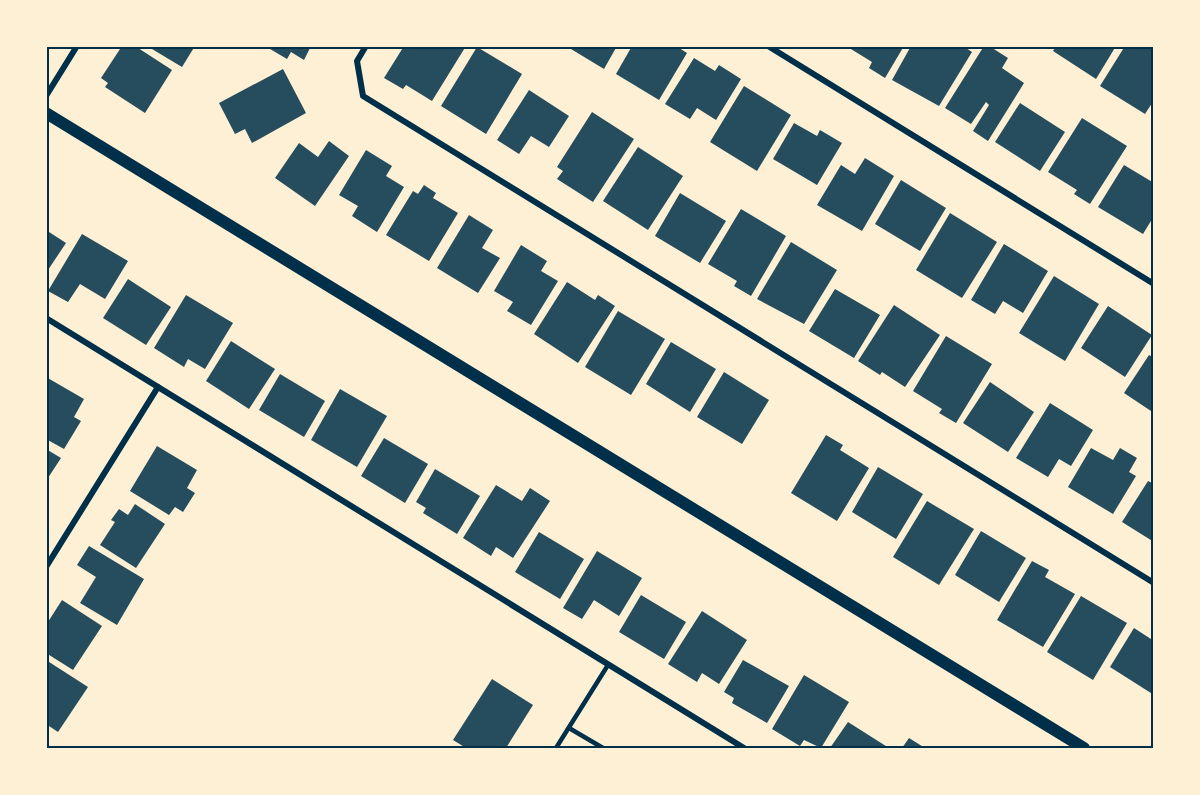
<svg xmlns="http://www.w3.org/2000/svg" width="1200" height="795" viewBox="0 0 1200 795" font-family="Arial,sans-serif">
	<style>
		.building { fill: #264d5e }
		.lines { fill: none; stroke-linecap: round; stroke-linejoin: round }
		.service { stroke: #003049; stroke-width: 4.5 }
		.minor { stroke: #003049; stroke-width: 6 }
		.secondary { stroke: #003049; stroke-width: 12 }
		.neatline { fill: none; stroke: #003049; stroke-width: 2 }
	</style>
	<rect width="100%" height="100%" fill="#fdf0d5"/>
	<g class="building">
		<path d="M 122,46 L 135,46 L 172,70 L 145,113 L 105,87 L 108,83 L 101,78 Z"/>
		<path d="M 147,46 L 195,46 L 182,67 Z"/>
		<path d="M 265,46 L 311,46 L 304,60 L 291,52 L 287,59 Z"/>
		<path d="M 404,46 L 466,46 L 432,101 L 406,85 L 403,89 L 384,78 Z"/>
		<path d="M 566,46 L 617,46 L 604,69 Z"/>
		<path d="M 632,46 L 676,46 L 687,53 L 659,100 L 616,74 Z"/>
		<path d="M 846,46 L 904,46 L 885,78 L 869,68 L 872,62 Z"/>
		<path d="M 911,46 L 963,46 L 972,52 L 939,106 L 892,80 Z"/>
		<path d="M 984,46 L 989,46 L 1008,58 L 1002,68 L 1024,83 L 988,141 L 973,131 L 989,105 L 986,102 L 971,124 L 945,108 Z"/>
		<path d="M 1056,46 L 1116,46 L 1096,79 L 1053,51 Z"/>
		<path d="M 1125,46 L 1154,46 L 1154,100 L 1145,114 L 1100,86 Z"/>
		<path d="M 477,47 L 522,74 L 486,134 L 441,106 Z"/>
		<path d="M 694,58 L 715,71 L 719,65 L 741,79 L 716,120 L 697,108 L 690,119 L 665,104 Z"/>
		<path d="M 283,69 L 306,113 L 252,143 L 245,129 L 235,134 L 219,103 Z"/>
		<path d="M 744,86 L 791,115 L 757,171 L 710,142 Z"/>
		<path d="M 529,90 L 569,116 L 549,147 L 531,136 L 519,154 L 497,140 Z"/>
		<path d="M 1020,103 L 1065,132 L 1040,171 L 995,142 Z"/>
		<path d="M 592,112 L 634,139 L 593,202 L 557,179 L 563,171 L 557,167 Z"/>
		<path d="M 1082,118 L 1127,146 L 1090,204 L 1074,194 L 1077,190 L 1048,172 Z"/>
		<path d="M 794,123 L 817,136 L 820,130 L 842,143 L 817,185 L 773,159 Z"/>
		<path d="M 329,141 L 349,156 L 315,206 L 275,178 L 299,143 L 318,157 Z"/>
		<path d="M 638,147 L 683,176 L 648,230 L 603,201 Z"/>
		<path d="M 366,150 L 392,166 L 386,176 L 404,187 L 377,232 L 352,216 L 358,206 L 339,195 Z"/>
		<path d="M 865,158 L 894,176 L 862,231 L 817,205 L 841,165 L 855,174 Z"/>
		<path d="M 1124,165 L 1154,183 L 1154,216 L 1143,234 L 1098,207 Z"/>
		<path d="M 901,180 L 946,208 L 920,251 L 875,224 Z"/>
		<path d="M 424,185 L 436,193 L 433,198 L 458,213 L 429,261 L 386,235 L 413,191 L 418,194 Z"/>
		<path d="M 680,193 L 726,221 L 700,263 L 655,236 Z"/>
		<path d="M 741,209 L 786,236 L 751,296 L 734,286 L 737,281 L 708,264 Z"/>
		<path d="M 950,213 L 997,242 L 962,298 L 916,270 Z"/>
		<path d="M 469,215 L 493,230 L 482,248 L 500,258 L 478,293 L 437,268 Z"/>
		<path d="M 46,230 L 66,243 L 46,273 Z"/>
		<path d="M 82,234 L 128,261 L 105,299 L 80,284 L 68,302 L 48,291 Z"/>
		<path d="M 791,242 L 837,270 L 804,324 L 757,299 Z"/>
		<path d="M 1004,244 L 1048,271 L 1023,313 L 1003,301 L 995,314 L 971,300 Z"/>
		<path d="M 521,245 L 547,261 L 541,271 L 558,281 L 531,325 L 507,311 L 513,302 L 494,291 Z"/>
		<path d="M 1054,276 L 1099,304 L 1065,361 L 1019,333 Z"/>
		<path d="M 128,279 L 171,307 L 146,345 L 103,318 Z"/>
		<path d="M 567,282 L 595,300 L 598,295 L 615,306 L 578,363 L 534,334 Z"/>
		<path d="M 835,289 L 880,315 L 854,358 L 809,331 Z"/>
		<path d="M 186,295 L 233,323 L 205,369 L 188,359 L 184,367 L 154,348 Z"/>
		<path d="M 894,305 L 940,335 L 905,387 L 882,372 L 880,375 L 858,361 Z"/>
		<path d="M 1108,306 L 1152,335 L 1125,377 L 1081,348 Z"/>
		<path d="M 618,311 L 665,339 L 631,395 L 585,367 Z"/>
		<path d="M 946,336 L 992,364 L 956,423 L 939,413 L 942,409 L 913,391 Z"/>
		<path d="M 231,341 L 275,369 L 249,409 L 206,381 Z"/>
		<path d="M 671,342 L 716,369 L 690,412 L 646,384 Z"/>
		<path d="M 1149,355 L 1154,358 L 1154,413 L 1124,393 Z"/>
		<path d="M 724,372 L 769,400 L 742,444 L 697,417 Z"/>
		<path d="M 280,374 L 325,401 L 304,437 L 259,410 Z"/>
		<path d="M 46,377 L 84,399 L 74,417 L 81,421 L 64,449 L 46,439 Z"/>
		<path d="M 990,382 L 1034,412 L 1008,452 L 963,423 Z"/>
		<path d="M 340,389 L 387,416 L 357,467 L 311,440 Z"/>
		<path d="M 1050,403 L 1093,430 L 1071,466 L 1059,459 L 1048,477 L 1016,458 Z"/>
		<path d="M 826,435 L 843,445 L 840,450 L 869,468 L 837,521 L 791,493 Z"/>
		<path d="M 384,438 L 428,464 L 405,503 L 361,476 Z"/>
		<path d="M 157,446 L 197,470 L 187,488 L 195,493 L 183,512 L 175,507 L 169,515 L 130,491 Z"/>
		<path d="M 1091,448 L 1113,460 L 1120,448 L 1137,458 L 1129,472 L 1136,476 L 1113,514 L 1068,487 Z"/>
		<path d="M 46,449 L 61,458 L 46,481 Z"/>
		<path d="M 878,467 L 923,494 L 896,539 L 852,512 Z"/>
		<path d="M 435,469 L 480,496 L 457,534 L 423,513 L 426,508 L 416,502 Z"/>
		<path d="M 1148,481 L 1154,484 L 1154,542 L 1122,522 Z"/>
		<path d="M 496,485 L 522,501 L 530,488 L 550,501 L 513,558 L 496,547 L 491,556 L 463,538 Z"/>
		<path d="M 927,501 L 974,529 L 939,585 L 893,557 Z"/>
		<path d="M 135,504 L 165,524 L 136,568 L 100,545 L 115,522 L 111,520 L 119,509 L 128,515 Z"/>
		<path d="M 981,531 L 1026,558 L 999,602 L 955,575 Z"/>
		<path d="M 539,532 L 584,559 L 560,599 L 515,572 Z"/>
		<path d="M 89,546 L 144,579 L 117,625 L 80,603 L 96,577 L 77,565 Z"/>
		<path d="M 597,551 L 642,578 L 619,616 L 594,600 L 582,619 L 563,608 Z"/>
		<path d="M 1032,561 L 1049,570 L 1045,577 L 1075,594 L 1043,647 L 997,620 Z"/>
		<path d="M 641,595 L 686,622 L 664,659 L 619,632 Z"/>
		<path d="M 1081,596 L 1127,623 L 1093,680 L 1047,652 Z"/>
		<path d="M 62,600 L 102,626 L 73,670 L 46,653 L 46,625 Z"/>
		<path d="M 702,611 L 747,640 L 719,684 L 702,673 L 697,682 L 668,664 Z"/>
		<path d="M 1134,628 L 1154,641 L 1154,695 L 1110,667 Z"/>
		<path d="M 46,660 L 88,687 L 58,732 L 46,724 Z"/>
		<path d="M 743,660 L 789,686 L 767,723 L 732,703 L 734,698 L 724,692 Z"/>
		<path d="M 804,675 L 849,702 L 821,748 L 804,740 L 800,746 L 772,729 Z"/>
		<path d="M 492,679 L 533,705 L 506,748 L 466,748 L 453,740 Z"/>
		<path d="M 848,722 L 889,748 L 830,748 Z"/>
		<path d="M 909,738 L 925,748 L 902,748 Z"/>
	</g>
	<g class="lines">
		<g class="service">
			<path d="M 569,728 L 603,748"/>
			<path d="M 556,748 L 608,665"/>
		</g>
		<g class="minor">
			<path d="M 366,46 L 357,61 L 363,96 L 1154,583"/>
			<path d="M 768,46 L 1154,284"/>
			<path d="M 46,96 L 77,46"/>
			<path d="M 46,318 L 744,748"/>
			<path d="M 46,567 L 158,387"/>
		</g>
		<path class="secondary" d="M 46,113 L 1084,748"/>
	</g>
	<rect width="1200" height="795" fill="none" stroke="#fdf0d5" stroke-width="96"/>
	<rect x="48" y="48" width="1104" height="699" class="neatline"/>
</svg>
